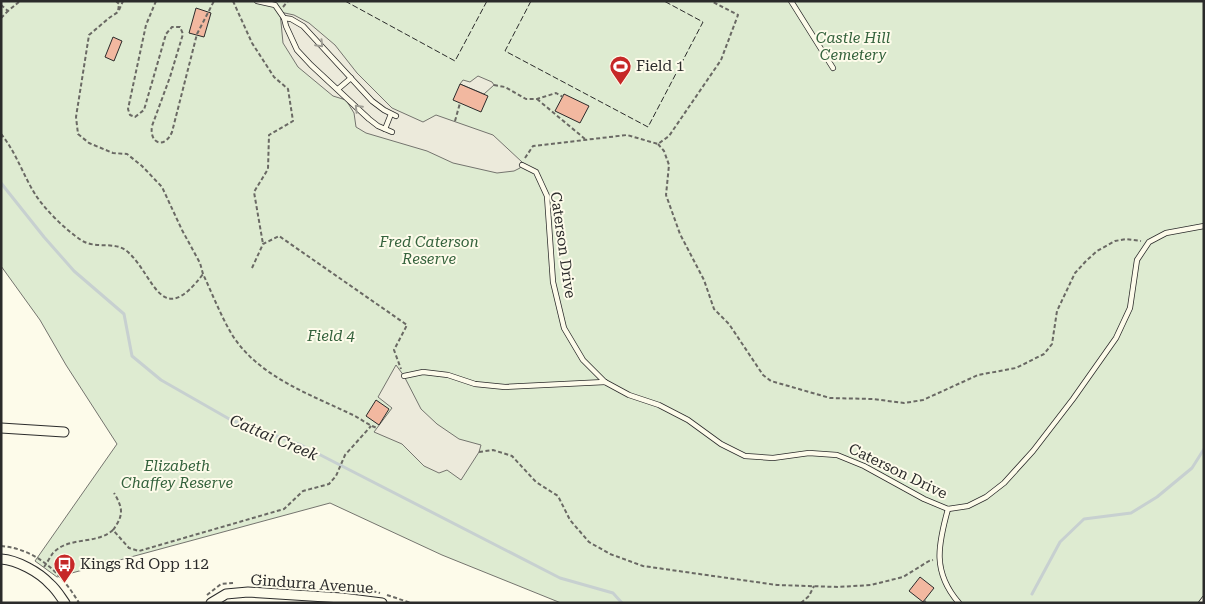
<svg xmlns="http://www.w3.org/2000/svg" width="1205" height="604" viewBox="0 0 1205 604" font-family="'Roboto Serif',serif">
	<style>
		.green { fill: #deebd1; stroke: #74746e }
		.parking { fill: #eceadb; stroke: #74746e }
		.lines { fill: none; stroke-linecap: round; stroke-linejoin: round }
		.stream { stroke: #c7d0d0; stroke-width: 3 }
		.building { fill: #f2b8a0; stroke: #2b2b2b }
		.service-casing { stroke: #2b2b2b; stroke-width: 6 }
		.minor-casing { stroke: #2b2b2b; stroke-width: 11 }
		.path { stroke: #6a6964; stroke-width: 2; stroke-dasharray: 4 2.5; stroke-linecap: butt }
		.service { stroke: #fdfbea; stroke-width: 4.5 }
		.minor { stroke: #fdfbea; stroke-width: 9 }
		.fence { stroke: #2b2b2b; stroke-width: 1; stroke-dasharray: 6 2.5; stroke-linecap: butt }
		.oneway { stroke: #9e9d94 }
		.labels { text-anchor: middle; stroke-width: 4; stroke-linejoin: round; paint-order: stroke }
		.park-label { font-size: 15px; font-style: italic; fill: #34623c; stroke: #fdfbea }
		.poi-label { font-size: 15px; fill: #2b2b2b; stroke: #fdfbea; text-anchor: start }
		.street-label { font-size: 15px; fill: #2b2b2b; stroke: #fdfbea }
		.water-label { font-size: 16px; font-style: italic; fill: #2b2b2b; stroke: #fdfbea }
	</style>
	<rect width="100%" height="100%" fill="#fdfbea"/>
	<path class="green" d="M 1,1 L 1204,1 L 1204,603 L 561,603 L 442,555 L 330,503 L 57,577 L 35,561 L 117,444 L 66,365 L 40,320 L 1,266 Z"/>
	<g class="parking">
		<path d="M 280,12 L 294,15 L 309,23 L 335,45 L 357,73 L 392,108 L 423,122 L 436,115 L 493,135 L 522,162 L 520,168 L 514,171 L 497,173 L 453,163 L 427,151 L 366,133 L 356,127 L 354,113 L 346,100 L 333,96 L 298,67 L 283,43 Z"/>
		<path d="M 478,76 L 492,82 L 494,85 L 484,94 L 460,84 L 463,80 L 470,82 Z"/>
		<path d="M 396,365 L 404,376 L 421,409 L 437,424 L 459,439 L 481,445 L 479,452 L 461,480 L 447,470 L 439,473 L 424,466 L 402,444 L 374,432 L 392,408 L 378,397 Z"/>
	</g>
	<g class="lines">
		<g class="stream">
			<path d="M 1,183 L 44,237 L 74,271 L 124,314 L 132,356 L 161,380 L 231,420 L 301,445 L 560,578 L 613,593 L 622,603"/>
			<path d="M 1032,594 L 1060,542 L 1084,519 L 1131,513 L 1157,497 L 1192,468 L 1204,449"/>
		</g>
	</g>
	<g class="building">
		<path d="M 196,8 L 211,13 L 204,37 L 189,33 Z"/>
		<path d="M 113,37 L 122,41 L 114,61 L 105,57 Z"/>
		<path d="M 460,84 L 488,96 L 481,112 L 453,100 Z"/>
		<path d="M 564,94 L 589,106 L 580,123 L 555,111 Z"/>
		<path d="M 376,400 L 389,409 L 379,425 L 366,416 Z"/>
		<path d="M 920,577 L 934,588 L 923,602 L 909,591 Z"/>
	</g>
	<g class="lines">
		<defs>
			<g id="service">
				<path d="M 257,1 L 275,5 L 284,18 L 286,26 L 297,50 L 311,65 L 369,119 L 378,126 L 392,132"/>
				<path d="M 791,1 L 833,68"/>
				<path d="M 284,18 L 291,19 L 303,26 L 372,101 L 384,110 L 396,116"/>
				<path d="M 338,89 L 351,78"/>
				<path d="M 385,129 L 391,114"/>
				<path d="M 522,165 L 536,172 L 547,196 L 553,282 L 564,328 L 583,360 L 605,382 L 629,395 L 659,405 L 688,420 L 721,444 L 745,456 L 773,458 L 809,453 L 837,455 L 864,466 L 924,499 L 948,509 L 968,506 L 986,497 L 1004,483 L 1033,451 L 1073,399 L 1116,338 L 1130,308 L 1137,260 L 1149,242 L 1166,233 L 1204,226"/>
				<path d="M 404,376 L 423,372 L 448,375 L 475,384 L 505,387 L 605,382"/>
				<path d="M 948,509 C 938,545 932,572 959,603"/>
				<path d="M 1201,603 L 1204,599"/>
			</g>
			<g id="minor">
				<path d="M 1,428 L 64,432"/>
				<path d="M 1,559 C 17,560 39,572 50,584 C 56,589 60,596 65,603"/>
				<path d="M 211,603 L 226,594 L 248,592 L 342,598 L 382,603"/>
			</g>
		</defs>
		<use href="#service" class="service-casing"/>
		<use href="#minor" class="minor-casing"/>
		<g class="path">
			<path d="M 116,1 L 119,4 L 118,12 L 109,18 L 89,35 L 76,117 L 78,134 L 89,143 L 113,153 L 127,154 L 142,166 L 162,187 L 182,230 L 200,263 L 203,274 C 212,293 220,314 231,333 C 257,376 309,394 353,415 C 361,419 368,425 377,428"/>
			<path d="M 156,1 L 146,25 L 128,109 L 130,115 L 135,117 L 144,110 L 166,34 L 172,27 L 180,27 L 183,34 L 170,77 L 152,126 C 149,144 165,149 172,132 L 197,34 L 214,1"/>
			<path d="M 233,1 L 252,43 L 274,77 L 288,89 L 293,121 L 269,135 L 268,169 L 254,192 L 263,244"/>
			<path d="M 1,5 L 8,11 L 20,1"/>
			<path d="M 283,7 L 288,1"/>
			<path d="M 119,10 L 123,1"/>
			<path d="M 1,18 L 8,11"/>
			<path d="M 494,85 L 505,87 L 526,99 L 537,99 L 556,93 L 563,97"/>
			<path d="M 537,99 L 585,139"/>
			<path d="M 455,121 L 460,103"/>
			<path d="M 1,134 C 16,152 23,175 35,194 C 45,210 66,230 81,240 C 96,250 115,240 128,252 C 155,277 161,330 203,274"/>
			<path d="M 658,144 L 664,151 L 669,165 L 666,195 L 680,234 L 704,280 L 714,309 L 729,324 L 763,375 L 771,381 L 830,398 L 873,399 L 904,403 L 923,400 L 978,375 L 1016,368 L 1044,354 L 1052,344 L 1057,311 L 1075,273 L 1086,261 L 1097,251 L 1115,241 L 1126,239 L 1141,241"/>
			<path d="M 525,158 L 533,146 L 627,135 L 658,144 L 669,136 L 721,60 L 738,15 L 711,1"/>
			<path d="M 252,268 L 263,244 L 279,236 L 407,325 L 394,350 L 401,369"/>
			<path d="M 479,452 L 493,450 L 512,456 L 536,482 L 558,496 L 570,520 L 589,542 L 610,554 L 643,566 L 777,585 L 838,587 L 871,585 L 903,577 L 929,561 L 933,560"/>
			<path d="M 113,530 C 124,515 123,508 114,493"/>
			<path d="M 1,546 C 37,549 62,574 79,603"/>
			<path d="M 44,567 C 47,563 50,557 53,553 C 69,536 96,545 113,530 L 129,548 L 139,551 L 284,509 L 303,491 L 329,484 L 336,476 L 345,455 L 371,426"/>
			<path d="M 353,589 L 372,591 L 380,593"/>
			<path d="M 207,595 L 221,584 L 233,583"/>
			<path d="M 387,595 L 411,603"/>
			<path d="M 924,600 L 926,603"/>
			<path d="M 801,603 L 809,596 L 814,586"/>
		</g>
		<use href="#service" class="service"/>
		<use href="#minor" class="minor"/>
		<g class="fence">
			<path d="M 345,1 L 455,61 L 487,1"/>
			<path d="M 531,1 L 505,51 L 648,127 L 703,22 L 664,1"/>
		</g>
	</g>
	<defs><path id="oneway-chevron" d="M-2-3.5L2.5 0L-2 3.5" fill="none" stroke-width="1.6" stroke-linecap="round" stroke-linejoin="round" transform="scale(1.25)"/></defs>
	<g class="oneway">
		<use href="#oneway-chevron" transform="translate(320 44) rotate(47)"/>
		<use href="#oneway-chevron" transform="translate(358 108) rotate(-135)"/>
	</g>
	<defs>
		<symbol id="stadium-pin" viewBox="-11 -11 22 30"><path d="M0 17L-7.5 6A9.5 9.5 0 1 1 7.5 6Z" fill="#c62828" stroke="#fdfbea"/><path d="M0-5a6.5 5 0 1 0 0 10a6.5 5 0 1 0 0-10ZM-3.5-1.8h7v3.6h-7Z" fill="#fff"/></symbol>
		<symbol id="bus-pin" viewBox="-11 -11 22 30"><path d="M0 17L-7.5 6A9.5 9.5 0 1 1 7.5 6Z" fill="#c62828" stroke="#fdfbea"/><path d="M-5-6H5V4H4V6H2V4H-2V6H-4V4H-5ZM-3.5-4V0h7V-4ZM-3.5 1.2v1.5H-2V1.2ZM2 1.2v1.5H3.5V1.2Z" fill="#fff"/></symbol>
	</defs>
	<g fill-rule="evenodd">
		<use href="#stadium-pin" x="608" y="54" width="25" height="34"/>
		<use href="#bus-pin" x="52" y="552" width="25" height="34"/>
	</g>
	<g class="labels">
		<g class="park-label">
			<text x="853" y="43">Castle Hill<tspan x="853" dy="17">Cemetery</tspan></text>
			<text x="429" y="247">Fred Caterson<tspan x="429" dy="17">Reserve</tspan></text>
			<text x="331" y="341">Field 4</text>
			<text x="177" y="471">Elizabeth<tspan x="177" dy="17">Chaffey Reserve</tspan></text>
		</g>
		<g class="poi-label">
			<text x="636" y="71">Field 1</text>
			<text x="80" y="569">Kings Rd Opp 112</text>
		</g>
		<g class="street-label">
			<text transform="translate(563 245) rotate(82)" y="5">Caterson Drive</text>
			<text transform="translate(898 471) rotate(26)" y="5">Caterson Drive</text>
			<text transform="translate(312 584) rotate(4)" y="5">Gindurra Avenue</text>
		</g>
		<g class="water-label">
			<text transform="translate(274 437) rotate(23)" y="6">Cattai Creek</text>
		</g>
	</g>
	<rect width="1205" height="604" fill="none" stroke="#2b2b2b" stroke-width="5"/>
</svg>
